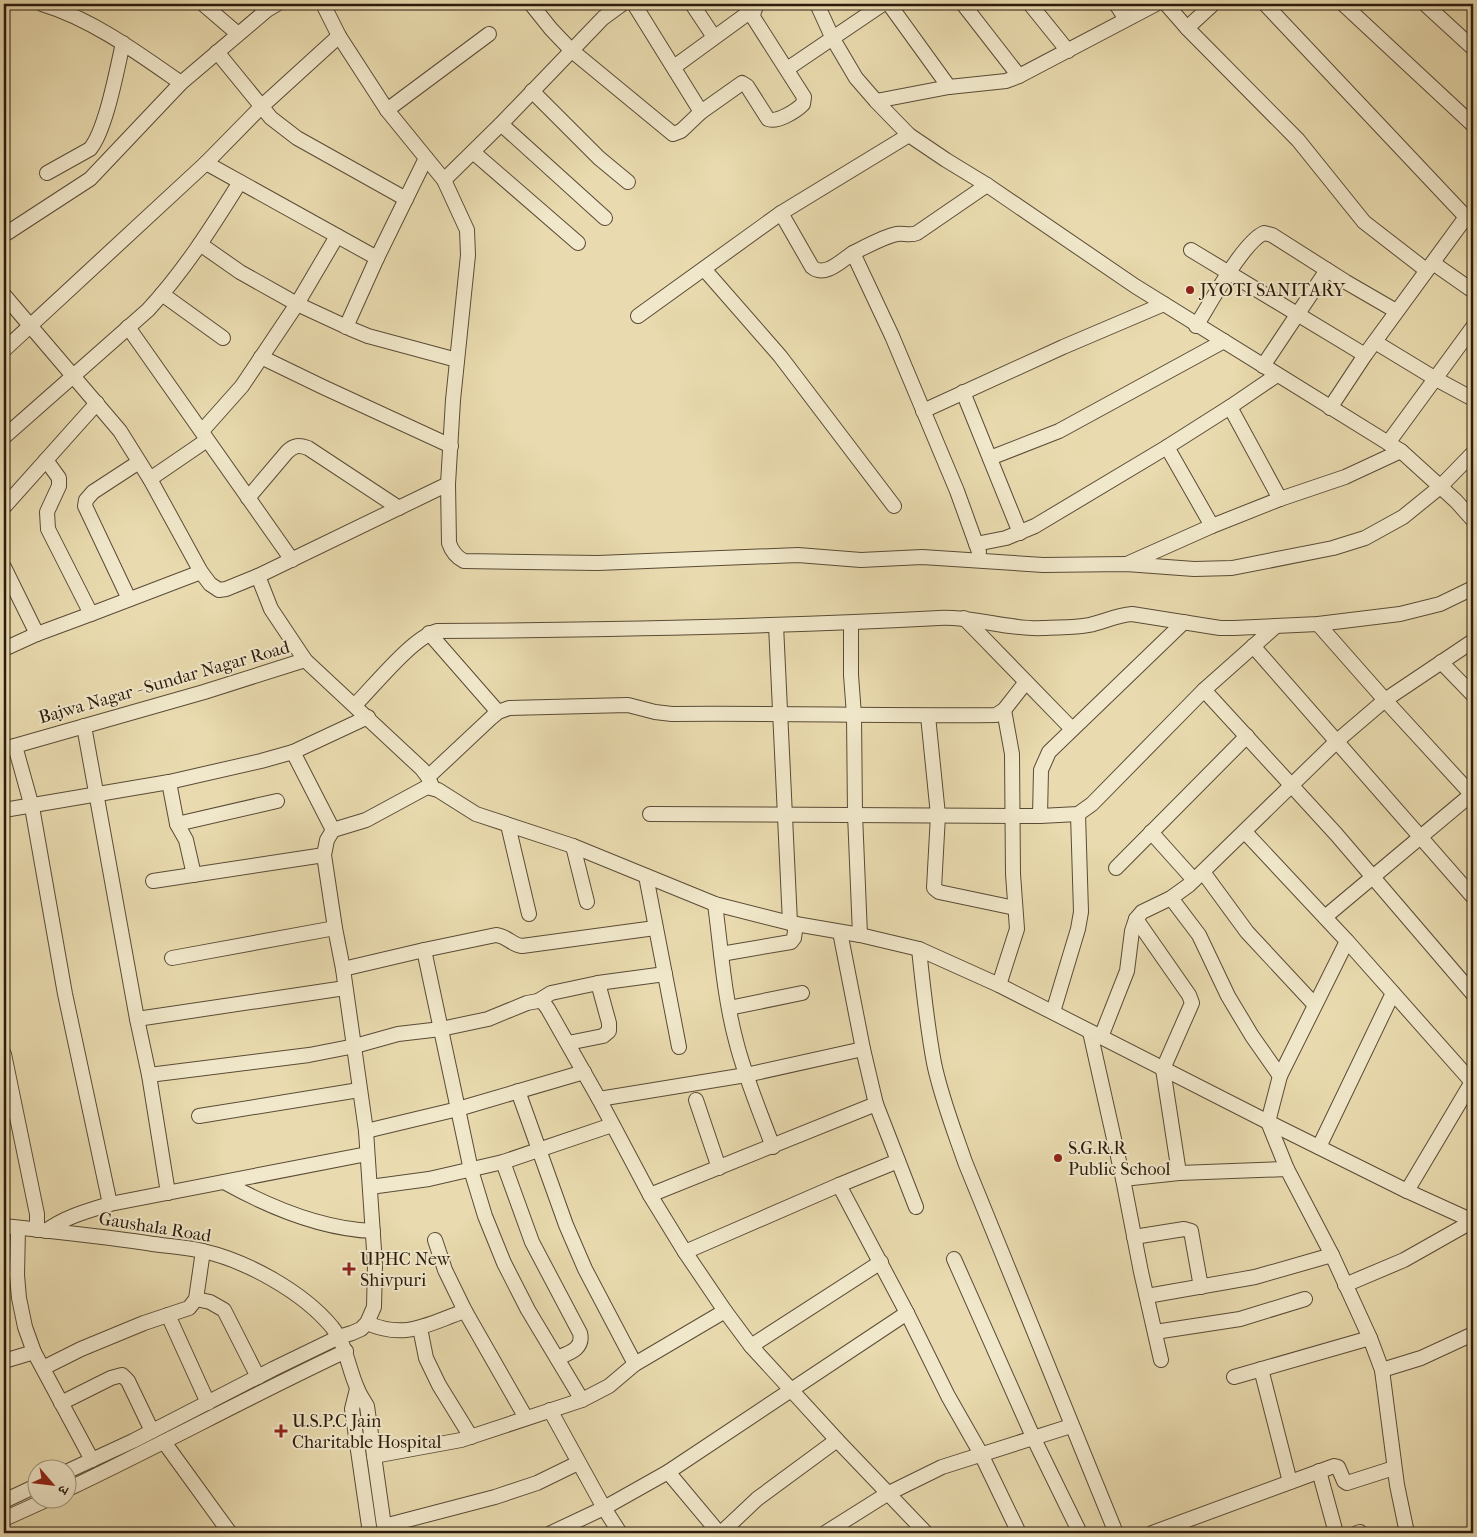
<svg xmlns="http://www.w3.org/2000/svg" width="1477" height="1537" viewBox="0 0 1477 1537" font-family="'IM FELL French Canon','Noto Serif Devanagari',serif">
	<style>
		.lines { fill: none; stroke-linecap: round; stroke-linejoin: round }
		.minor-casing { stroke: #5a4b36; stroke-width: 16 }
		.minor { stroke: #f1e8cb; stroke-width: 14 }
		.poi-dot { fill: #8f2418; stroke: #f1e8cb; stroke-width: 2 }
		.labels { text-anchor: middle; stroke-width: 4; stroke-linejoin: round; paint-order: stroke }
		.poi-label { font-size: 18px; fill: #2b1b0e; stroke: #f1e8cb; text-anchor: start }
		.street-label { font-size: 18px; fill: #2b1b0e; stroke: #f1e8cb }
	</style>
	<rect width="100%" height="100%" fill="#e9dbaf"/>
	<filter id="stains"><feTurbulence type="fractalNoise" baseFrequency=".004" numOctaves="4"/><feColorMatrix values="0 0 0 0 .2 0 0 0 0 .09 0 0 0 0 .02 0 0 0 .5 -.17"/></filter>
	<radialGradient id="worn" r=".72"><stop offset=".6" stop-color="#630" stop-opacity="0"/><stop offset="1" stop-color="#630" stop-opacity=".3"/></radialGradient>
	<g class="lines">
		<defs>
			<g id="minor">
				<path d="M 42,4 C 92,19 138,53 181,83"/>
				<path d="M 203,4 L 238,34"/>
				<path d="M 323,4 L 339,36 L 387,110 L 444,180 L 467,230 L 468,255 L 453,400 L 448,484 L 449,543 C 452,552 456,557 464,561 L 598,563 L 798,555 L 861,560 L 922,557 L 1043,565 L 1126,564 L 1194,569 L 1232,568 L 1333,548 L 1365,538 L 1403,517 L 1440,487 L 1473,453"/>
				<path d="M 531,4 L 551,29 L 571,50 L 673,134 L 681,131 L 701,112 L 742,83 L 747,86 L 768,119 C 777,123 796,111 803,104 L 804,97 L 753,17 L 754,11 L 757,4"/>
				<path d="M 634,4 L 701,112"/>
				<path d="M 692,4 L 714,37"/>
				<path d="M 817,4 L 833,39 L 856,78 L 876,101 L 909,135 L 946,160 L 987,185 L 1135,286 L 1401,451 L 1456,501 L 1473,520"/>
				<path d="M 889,4 L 949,87"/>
				<path d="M 963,4 L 1019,76"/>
				<path d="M 1030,4 L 1068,51"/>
				<path d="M 1116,4 L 1126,19"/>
				<path d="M 1166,4 L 1187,28 L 1298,140 L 1364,222 L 1426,270"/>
				<path d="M 1265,4 L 1466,217 L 1473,222"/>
				<path d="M 1343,4 L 1473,125"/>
				<path d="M 1425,4 L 1473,48"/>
				<path d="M 1187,28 L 1213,4"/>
				<path d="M 217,52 L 271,118 L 297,138 L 406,199"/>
				<path d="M 674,67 L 755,8"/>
				<path d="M 787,69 L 883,4"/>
				<path d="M 532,91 L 599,158 L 628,182"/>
				<path d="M 876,101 L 949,87 L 1006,81 L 1019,76 L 1156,4"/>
				<path d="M 387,110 L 489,34"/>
				<path d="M 501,124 L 605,218"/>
				<path d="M 473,152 L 578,243"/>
				<path d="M 206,163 L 377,258"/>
				<path d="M 47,173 L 90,149 C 106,130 117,69 123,43"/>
				<path d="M 444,180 L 501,124 L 603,18 L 622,4"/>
				<path d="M 781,213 L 812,267 C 825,278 842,260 853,253 C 865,247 885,236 897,234 C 904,233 910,236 917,233 L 987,185"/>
				<path d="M 4,235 L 90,179 L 181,83 L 267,10 L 277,4"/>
				<path d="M 200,244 L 240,272 L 297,304 L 351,329 L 368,336 L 457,360"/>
				<path d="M 1191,250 L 1365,355"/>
				<path d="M 853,253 L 892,336 L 957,491 L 979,552"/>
				<path d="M 1433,263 L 1473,291"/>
				<path d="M 704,269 L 780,356 L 894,506"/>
				<path d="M 162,294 L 223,338"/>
				<path d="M 4,295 L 120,431 L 150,479 L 201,572 L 210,584 L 219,590 L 226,589 L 258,576 L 448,484"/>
				<path d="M 638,316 L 781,213 L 909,135"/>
				<path d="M 1196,326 C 1210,304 1243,242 1264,233 L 1272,235 L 1346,282 L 1396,311"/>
				<path d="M 128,327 L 292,560"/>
				<path d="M 346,327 L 377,258 L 426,158"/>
				<path d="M 1375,342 L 1436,379 L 1473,399"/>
				<path d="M 4,350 L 206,163 L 261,107 L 339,36"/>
				<path d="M 261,357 L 323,387 L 451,446"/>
				<path d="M 1263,366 L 1327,270"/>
				<path d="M 963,392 L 1020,533"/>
				<path d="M 1230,407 L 1280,499"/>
				<path d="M 1330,408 L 1365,355 L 1466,217"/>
				<path d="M 923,411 L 1063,347 L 1164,304"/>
				<path d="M 202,431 L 242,386 L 297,304 L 337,236"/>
				<path d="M 4,437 L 148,310 C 184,271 212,227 240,182"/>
				<path d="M 1388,443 L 1473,327"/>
				<path d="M 1167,447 L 1212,526"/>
				<path d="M 990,458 L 1059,431 L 1224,341"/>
				<path d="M 46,460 L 59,478 L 59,486 L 47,512 L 48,529 L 91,614 L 201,572"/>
				<path d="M 150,479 L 207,440"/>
				<path d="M 248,498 L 287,452 C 294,445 299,445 308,448 L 399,508"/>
				<path d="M 4,507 L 97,403"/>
				<path d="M 976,544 L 1006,538 L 1035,526 L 1167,447 L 1230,407 L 1277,375"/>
				<path d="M 1129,563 L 1212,526 L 1280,499 L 1345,477 L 1401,451"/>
				<path d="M 4,567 L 37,634"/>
				<path d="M 258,576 L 271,609 L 305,660 L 422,769 L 428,777 L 431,784"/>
				<path d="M 129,599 L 85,506 L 86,500 L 93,492 L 139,462"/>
				<path d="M 964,618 L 1072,729"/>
				<path d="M 851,623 L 851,675 L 854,715 L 855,814 L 860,935"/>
				<path d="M 1318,624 L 1385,700 L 1473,796"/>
				<path d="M 776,625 L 790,923"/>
				<path d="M 429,633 L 498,712"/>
				<path d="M 1253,646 L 1473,897"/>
				<path d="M 4,649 L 37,634 L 91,614"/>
				<path d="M 1441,662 L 1473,695"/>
				<path d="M 1204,690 L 1336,834 L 1473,994"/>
				<path d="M 355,705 C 374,686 413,637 437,631 C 604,630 772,627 939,618 C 974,616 1008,630 1043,628 C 1058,627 1074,628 1089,625 C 1103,622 1117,615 1132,614 L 1220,628 L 1234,628 L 1318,624 L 1400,614 L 1440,604 L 1473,588"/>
				<path d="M 928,716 L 938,815 L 934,888 L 939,892 L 1015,908"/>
				<path d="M 84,726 L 137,1019 L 149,1075 L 168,1193"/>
				<path d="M 15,746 L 32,807 L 65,994 L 110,1204"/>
				<path d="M 4,749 L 204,692 L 305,660"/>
				<path d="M 293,752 L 333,830"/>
				<path d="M 428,777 L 492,717 L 498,712 L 509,708 L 628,705 L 655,712 L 672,714 C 780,713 888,716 996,715 L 1004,710 L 1026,682"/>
				<path d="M 169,782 L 177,824 L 186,840 L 194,875"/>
				<path d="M 4,810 L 169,782 L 261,761 L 293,752 L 368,717"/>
				<path d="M 650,814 L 1040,816 L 1078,814 L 1092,804 L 1204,690 L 1276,626"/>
				<path d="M 1040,816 L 1041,770 L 1049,752 L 1184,622"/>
				<path d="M 177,824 L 277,801"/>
				<path d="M 508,825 L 529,914"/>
				<path d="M 1151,832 L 1194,880"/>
				<path d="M 1245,832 L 1347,941 L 1472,1082"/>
				<path d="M 573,846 L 587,902"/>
				<path d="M 1116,868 L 1247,736"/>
				<path d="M 1203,872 L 1247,932 L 1314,1004"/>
				<path d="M 646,876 L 679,1047"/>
				<path d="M 153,881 L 324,855"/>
				<path d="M 1171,898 L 1199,935 L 1228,996 L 1252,1036 L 1280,1076"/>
				<path d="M 715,904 C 721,949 724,996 736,1041 C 745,1077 760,1112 773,1147"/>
				<path d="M 1325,917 L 1473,793"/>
				<path d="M 1136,919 L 1189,995 L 1192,1003 L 1163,1069 L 1179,1173"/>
				<path d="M 840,932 L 863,1049 L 876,1104 L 916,1207"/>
				<path d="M 1347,941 L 1280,1076 L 1268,1122 L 1287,1169 L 1332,1255 L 1370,1338 L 1382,1370 L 1397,1485 L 1407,1533"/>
				<path d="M 919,949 C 923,987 927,1026 934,1063 C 941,1097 954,1130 965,1162 L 1116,1533"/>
				<path d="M 424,950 L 471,1170 L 485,1216 L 504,1263 L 528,1310 L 582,1400"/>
				<path d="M 721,954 L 791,942 L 794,938 L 796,924"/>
				<path d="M 172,958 L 335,928"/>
				<path d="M 343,969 L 424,950 L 496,935 C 507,936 512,945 522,946 L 655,928"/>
				<path d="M 999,985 L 1017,929 L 1013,874 L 1012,754 L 1004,710"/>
				<path d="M 538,1001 L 551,993 L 598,983 L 665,974"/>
				<path d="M 729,1008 L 802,993"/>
				<path d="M 1053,1012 L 1078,929 L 1081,912 L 1078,814"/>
				<path d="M 137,1019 L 345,988"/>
				<path d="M 1090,1032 L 1123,1179 L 1141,1272 L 1161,1360"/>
				<path d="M 1101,1037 L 1127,971 L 1132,931 L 1136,919 L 1142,912 L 1171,898 L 1189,885 L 1337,741 L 1385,700 L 1473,641"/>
				<path d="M 568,1043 L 603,1036 L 609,1031 L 609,1023 L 598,983"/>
				<path d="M 4,1054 L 37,1214 L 37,1230"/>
				<path d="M 149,1075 L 309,1055 L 355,1046 L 398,1034 L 441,1029 L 488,1019 L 527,1003 L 538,1001 L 543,1002 L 548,1009 L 599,1099 L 650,1195 L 685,1252 L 725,1311 L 751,1346 L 837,1440 L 926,1533"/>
				<path d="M 518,1091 L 566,1225 L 585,1269 L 635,1364"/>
				<path d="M 599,1099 L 746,1075 L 863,1049"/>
				<path d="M 696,1100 L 719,1168"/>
				<path d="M 199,1116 L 359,1090"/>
				<path d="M 366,1131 L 458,1109 L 584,1072"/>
				<path d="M 1319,1147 L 1393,993"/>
				<path d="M 503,1162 L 532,1242 L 580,1333 C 584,1349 569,1353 557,1358"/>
				<path d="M 1123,1179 L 1179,1173 L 1287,1169"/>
				<path d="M 224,1182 C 269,1207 321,1229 373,1231"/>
				<path d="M 839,1185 L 907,1313 L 948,1396 L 981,1454 L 1019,1533"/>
				<path d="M 370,1187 L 429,1179 L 503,1162 L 612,1125"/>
				<path d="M 1407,1191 L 1473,1080"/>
				<path d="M 650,1195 L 876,1104"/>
				<path d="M 4,1226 C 51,1231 99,1236 147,1243 C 165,1246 185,1247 203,1251 C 247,1261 303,1292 332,1327 C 347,1346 348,1369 358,1390 C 360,1395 364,1401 367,1406 L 385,1533"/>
				<path d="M 18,1228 L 17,1275 L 19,1298 L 25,1327 L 34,1352 L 92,1460"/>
				<path d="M 46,1231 C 65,1217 87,1211 110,1204 L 367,1154"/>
				<path d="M 1134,1237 L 1184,1229 L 1191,1231 L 1201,1287"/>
				<path d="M 435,1240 L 445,1270 L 465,1311"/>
				<path d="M 685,1252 L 839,1185 L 898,1161"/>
				<path d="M 954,1259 L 1034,1439 L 1080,1533"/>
				<path d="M 1345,1285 L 1404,1260 L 1473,1221"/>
				<path d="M 1147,1296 L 1255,1277 L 1332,1255"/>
				<path d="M 196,1299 L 210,1302 L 224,1310 L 258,1377"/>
				<path d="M 168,1315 L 208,1403"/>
				<path d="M 367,1323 C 406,1340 427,1324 465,1311 L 526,1418"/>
				<path d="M 420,1328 L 426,1358 L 439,1385 L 471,1437"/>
				<path d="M 1155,1332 L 1240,1319 L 1305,1299"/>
				<path d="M 751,1346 L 881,1262"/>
				<path d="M 4,1361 L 34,1352"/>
				<path d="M 43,1368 L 81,1349 L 144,1323 L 189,1308 L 196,1299 L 203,1251"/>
				<path d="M 1261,1369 L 1290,1482"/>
				<path d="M 1382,1370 L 1421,1358 L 1473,1334"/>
				<path d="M 1234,1377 L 1370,1338"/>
				<path d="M 357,1389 L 352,1409 L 370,1533"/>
				<path d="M 61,1403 L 111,1378 L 122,1375 L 128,1381 L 152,1431"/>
				<path d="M 550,1410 L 604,1508 L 620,1533"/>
				<path d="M 164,1442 L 230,1533"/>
				<path d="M 374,1456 L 461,1440 L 582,1400 L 609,1386 L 635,1364 L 725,1311"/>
				<path d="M 68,1471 L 133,1441 L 273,1369 L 339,1337 L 352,1333 L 361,1329 L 367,1323 L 374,1307 L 375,1265 L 366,1131 L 343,969 L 335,928 L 324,855 L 327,840 L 333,830 L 366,820 L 427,787 L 438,790 L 476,814 L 573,846 L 715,904 L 790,923 L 860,935 L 919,949 L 999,985 L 1268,1122 L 1407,1191 L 1473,1221"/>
				<path d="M 1319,1471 L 1336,1533"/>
				<path d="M 668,1472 L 719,1533"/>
				<path d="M 68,1489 C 161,1445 252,1395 346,1351"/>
				<path d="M 4,1501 L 38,1485"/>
				<path d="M 4,1519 L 46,1500"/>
				<path d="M 384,1526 L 495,1497 L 537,1483 L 578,1463"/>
				<path d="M 4,1532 L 5,1533"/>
				<path d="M 551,1533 L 604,1508 L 668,1472 L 907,1313"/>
				<path d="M 721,1533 L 757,1499 L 837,1440"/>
				<path d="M 825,1533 L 887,1494 L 942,1467 L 1071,1426"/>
				<path d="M 1152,1533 L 1334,1466 L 1338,1467 L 1344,1481 L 1347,1483 L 1394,1468"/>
				<path d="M 1357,1533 L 1360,1532"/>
			</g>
		</defs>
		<use href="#minor" class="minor-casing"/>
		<use href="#minor" class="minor"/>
	</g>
	<g class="poi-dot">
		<circle cx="1190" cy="290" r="5"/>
		<circle cx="1058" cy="1158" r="5"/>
		<path d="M346.5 1261.5h5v5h5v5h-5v5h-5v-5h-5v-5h5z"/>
		<path d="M278.5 1423.5h5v5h5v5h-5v5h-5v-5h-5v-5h5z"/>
	</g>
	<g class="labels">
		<g class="poi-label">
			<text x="1200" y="296">JYOTI SANITARY</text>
			<text x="1068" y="1154">S.G.R.R<tspan x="1068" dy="21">Public School</tspan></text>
			<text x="360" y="1265">UPHC New<tspan x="360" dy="21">Shivpuri</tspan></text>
			<text x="292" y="1427">U.S.P.C Jain<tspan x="292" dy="21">Charitable Hospital</tspan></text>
		</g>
		<g class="street-label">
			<text transform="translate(164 682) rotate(-16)" y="6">Bajwa Nagar - Sundar Nagar Road</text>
			<text transform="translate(155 1227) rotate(9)" y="6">Gaushala Road</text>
		</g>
	</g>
	<rect width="1477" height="1537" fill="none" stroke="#e9dbaf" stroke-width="20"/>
	<rect x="5" y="5" width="1467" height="1527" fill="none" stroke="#2b1b0e" stroke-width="2.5"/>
	<rect x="10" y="10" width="1457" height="1517" fill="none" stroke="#2b1b0e"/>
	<g transform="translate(52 1484) rotate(118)"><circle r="24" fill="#f1e8cb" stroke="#a2967f"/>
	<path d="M0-4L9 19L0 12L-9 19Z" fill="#8f2418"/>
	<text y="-8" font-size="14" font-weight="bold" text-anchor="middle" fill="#2b1b0e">उ</text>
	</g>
	<rect width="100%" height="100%" filter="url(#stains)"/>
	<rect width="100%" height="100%" fill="url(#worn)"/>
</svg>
